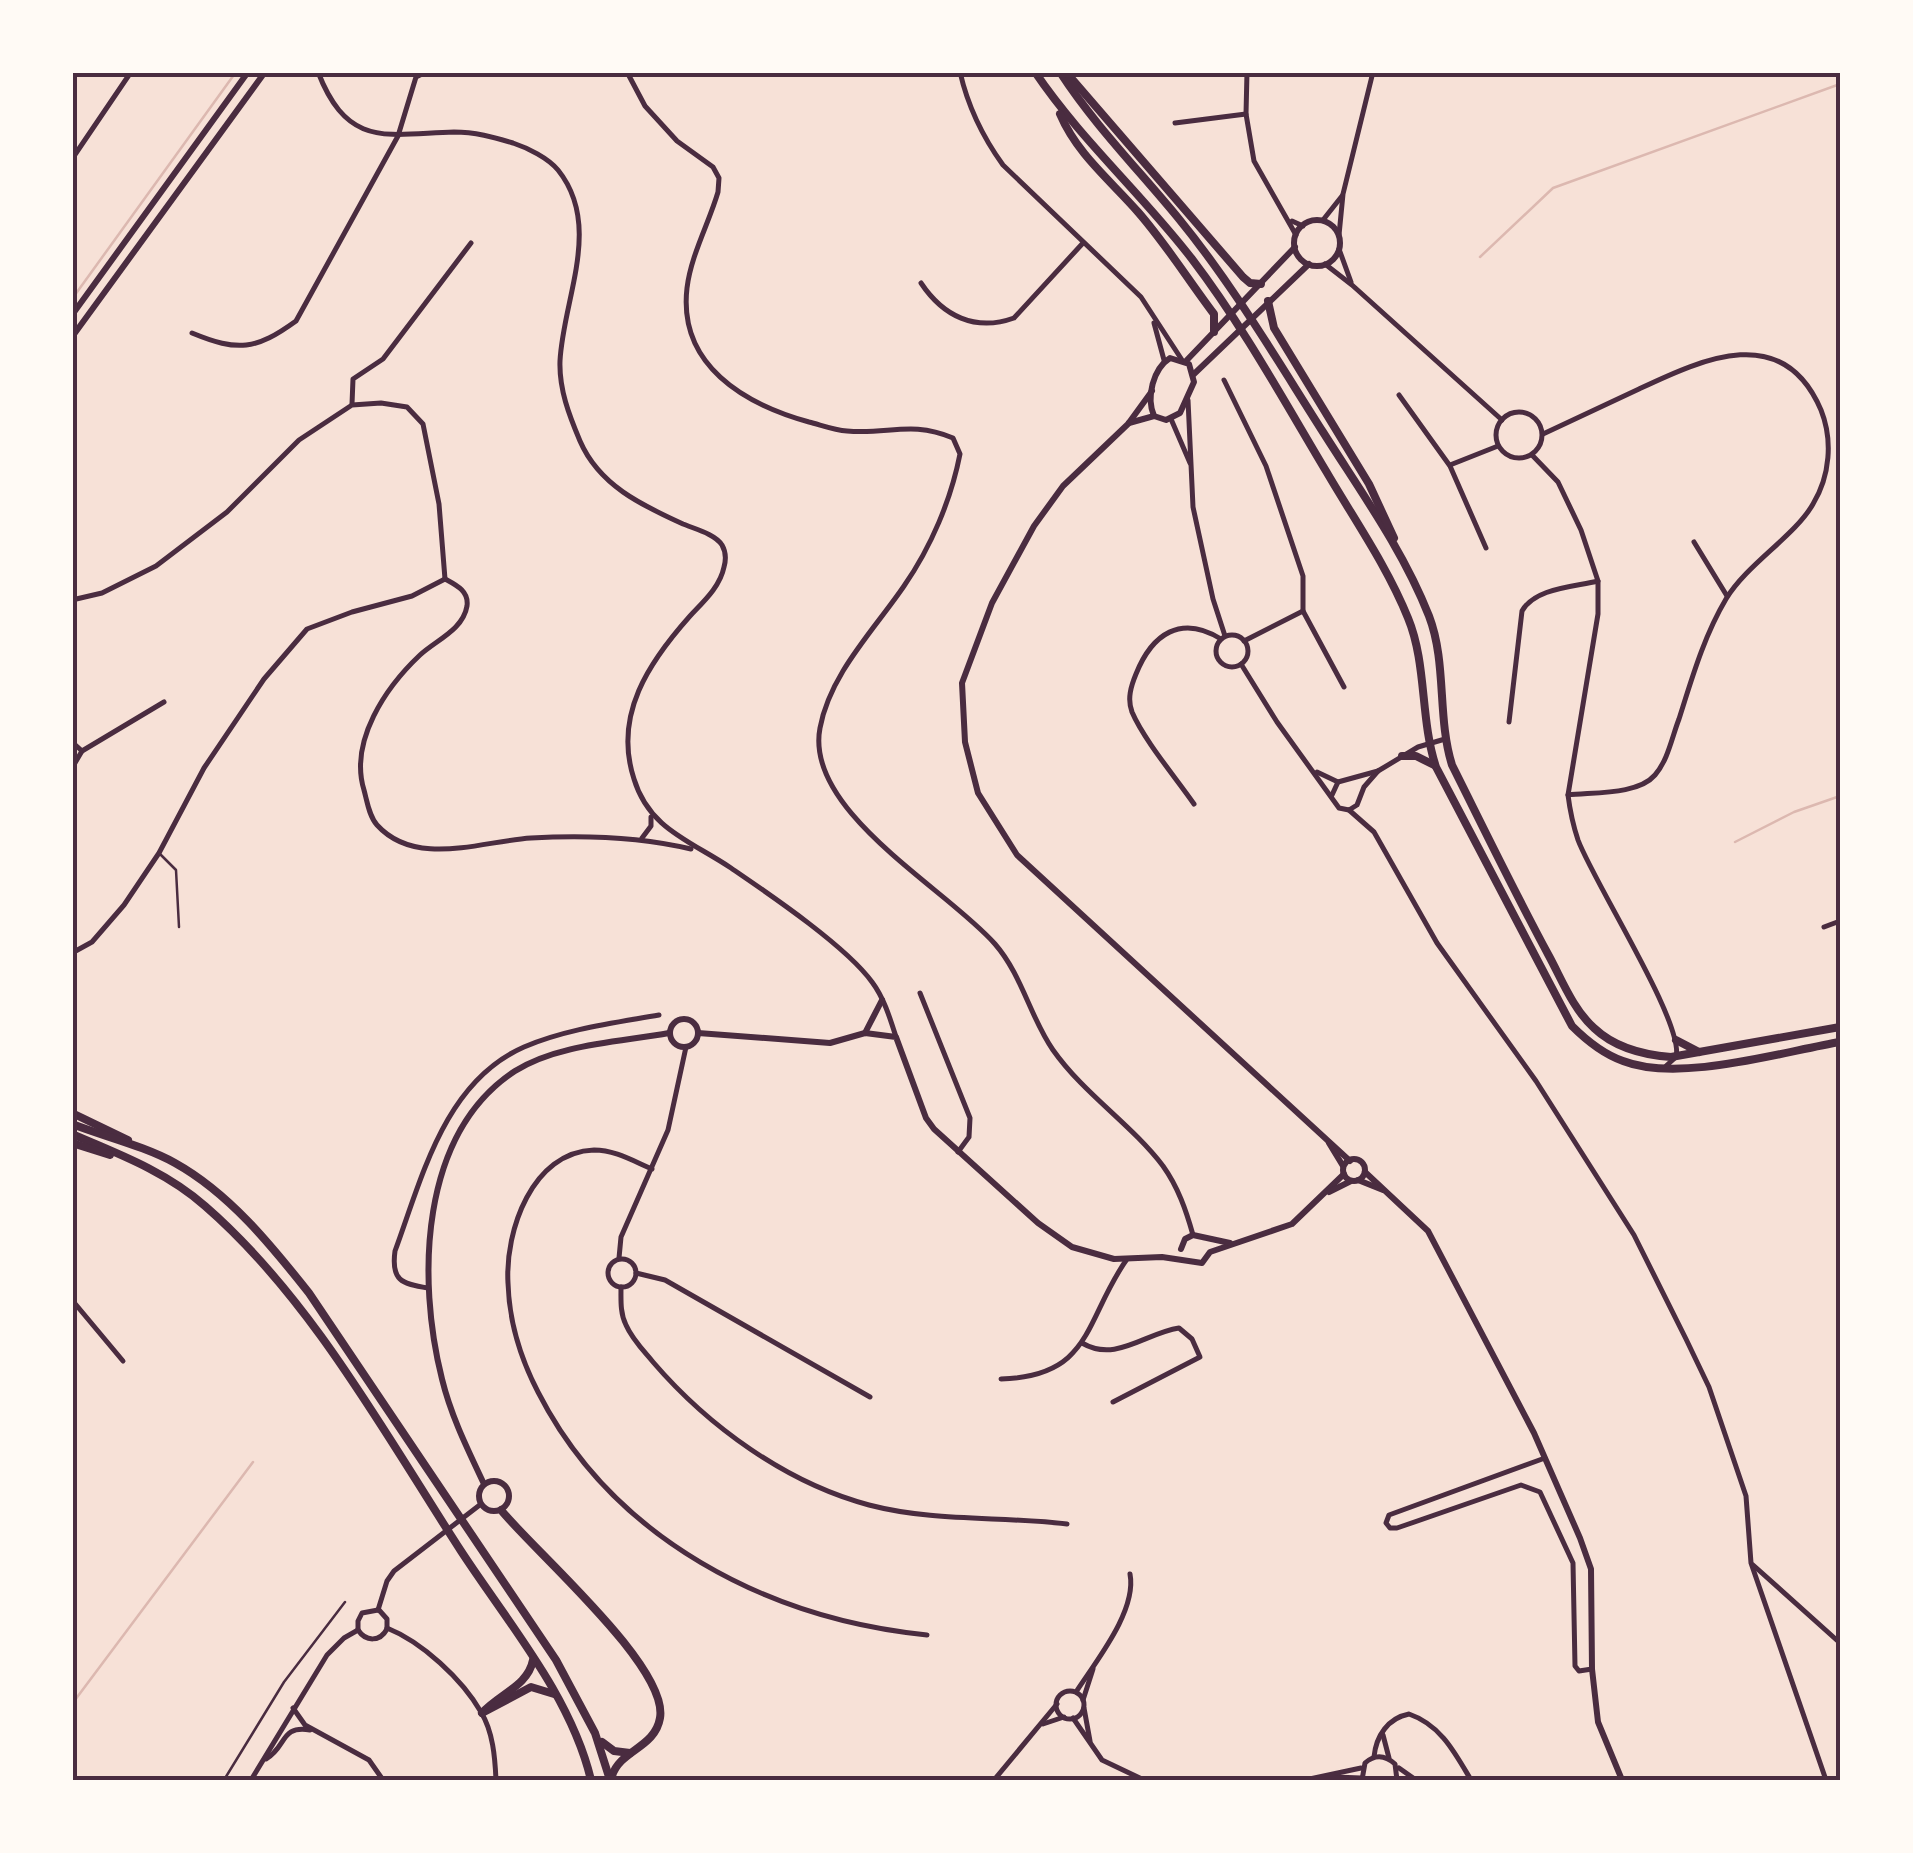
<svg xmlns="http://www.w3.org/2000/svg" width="1913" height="1853" viewBox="0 0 1913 1853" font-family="'Noto Sans',sans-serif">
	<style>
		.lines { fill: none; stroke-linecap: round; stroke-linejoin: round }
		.stream { stroke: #dcb8b0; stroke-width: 2.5 }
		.service { stroke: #4a2c40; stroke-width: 2.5 }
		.minor { stroke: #4a2c40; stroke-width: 5 }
		.tertiary { stroke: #4a2c40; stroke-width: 6 }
		.secondary { stroke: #4a2c40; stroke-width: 8 }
		.primary { stroke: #4a2c40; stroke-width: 8 }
		.neatline { fill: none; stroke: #4a2c40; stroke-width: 4 }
	</style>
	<rect width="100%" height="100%" fill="#f7e1d7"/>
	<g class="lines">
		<g class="stream">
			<path d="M 1480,257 L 1553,188 L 1840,84"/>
			<path d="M 72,299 L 236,72"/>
			<path d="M 1735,842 L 1794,812 L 1840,796"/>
			<path d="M 72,1704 L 253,1462"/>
		</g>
		<g class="service">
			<path d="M 160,854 L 176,870 L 179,927"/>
			<path d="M 224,1780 L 284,1682 L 345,1602"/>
		</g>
		<g class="minor">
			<path d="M 318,72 C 348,149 387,134 454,132 C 475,132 493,137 513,143 C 528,148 548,158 558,170 C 603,226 563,299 560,361 C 559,389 569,415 580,441 C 599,485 641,505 683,524 C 695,529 715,534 722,545 C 726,552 726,560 724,567 C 720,587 703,602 690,616 C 649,662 613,715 634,779 C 649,829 691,841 731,868 C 769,894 846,946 872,982 C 884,998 890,1018 896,1037"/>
			<path d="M 627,72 L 645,106 L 677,141 L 713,167 L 719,178 L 718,192 C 709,223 691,255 687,288 C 678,365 744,404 809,422 C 821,425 834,430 847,431 C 888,435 911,420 953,438 L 960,454 C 951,500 931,547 904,586 C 874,630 830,674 820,728 C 804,811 947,889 995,944 C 1022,975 1030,1017 1053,1050 C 1084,1094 1131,1124 1163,1166 C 1178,1187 1186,1210 1193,1235"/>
			<path d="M 960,72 C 968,107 982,136 1003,165 L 1141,297 L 1182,360"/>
			<path d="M 1247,72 L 1246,114 L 1254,161 L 1296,235"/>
			<path d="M 1175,123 L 1246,114"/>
			<path d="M 72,159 L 131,72"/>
			<path d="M 1323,220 L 1342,196"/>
			<path d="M 1292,221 L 1303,226"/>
			<path d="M 1339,235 L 1343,194 L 1373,72"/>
			<path d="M 1339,249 L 1351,282"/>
			<path d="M 1325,264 L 1352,285 L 1502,420"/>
			<path d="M 921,283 C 943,316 975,332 1014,318 L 1083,243"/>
			<path d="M 1154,323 L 1164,360"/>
			<path d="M 192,333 C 238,352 256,350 296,321 L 398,136 L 416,77 L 426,72"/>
			<path d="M 1224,380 L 1266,466 L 1303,576 L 1303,611 L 1344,687"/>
			<path d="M 1399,395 L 1450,466 L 1486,548"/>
			<path d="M 1188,400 L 1193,507 L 1213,599 L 1225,636"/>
			<path d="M 352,404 L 353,379 L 383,359 L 471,243"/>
			<circle cx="1519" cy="435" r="23"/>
			<path d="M 1171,419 L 1190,463"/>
			<path d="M 1543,434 C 1575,419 1607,404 1639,389 C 1703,359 1783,321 1821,410 C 1833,440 1830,476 1813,504 C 1795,536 1747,564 1726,599 C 1704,636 1692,678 1679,719 C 1672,737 1668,760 1655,775 C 1638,795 1593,792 1568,795"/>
			<path d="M 1532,455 L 1558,482 L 1581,530 L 1598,581 L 1598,614 L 1568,795 C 1570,811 1573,825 1578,840 C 1594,883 1685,1024 1676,1057 L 1666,1066"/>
			<path d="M 1450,465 L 1498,446"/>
			<path d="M 1694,542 L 1727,596"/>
			<path d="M 445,579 C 456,585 469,591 467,606 C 463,630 436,640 420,655 C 386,687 349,741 364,790 C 367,801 369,816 377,825 C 416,868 482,841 531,838 C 583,835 640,837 691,849"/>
			<path d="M 72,600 L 102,593 L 156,566 L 227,512 L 299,440 L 352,405 L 381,403 L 407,407 L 423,424 L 439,504 L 445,579"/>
			<circle cx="1232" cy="651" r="16"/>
			<path d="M 1244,641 L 1303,611"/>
			<path d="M 1241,664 L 1277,722 L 1339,808 L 1349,810 L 1357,805 L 1364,787 L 1378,771"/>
			<path d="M 1509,722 L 1522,611 C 1535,588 1573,587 1598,581"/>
			<path d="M 72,742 L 82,751 L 72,768"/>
			<path d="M 82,751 L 164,702"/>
			<path d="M 1317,772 L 1338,782"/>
			<path d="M 1332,795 L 1338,782 L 1378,771 L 1418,747 L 1445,739"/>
			<path d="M 1194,804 C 1176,778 1144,740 1132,712 C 1127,699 1131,686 1136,674 C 1152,634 1181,614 1221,639"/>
			<path d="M 1349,810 L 1374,832 L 1437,943 L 1536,1081 L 1634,1235 L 1686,1339 L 1709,1387 L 1746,1496 L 1751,1563 L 1826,1780"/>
			<path d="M 642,838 L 651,826 L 651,817"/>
			<path d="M 1824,927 L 1840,921"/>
			<path d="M 72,953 L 92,942 L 124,905 L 159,853 L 204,768 L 264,679 L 307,629 L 352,612 L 412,596 L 445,579"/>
			<path d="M 920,993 L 970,1118 L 969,1137 L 958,1152"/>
			<path d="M 652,1169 C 633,1161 615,1150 594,1150 C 532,1152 505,1231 508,1283 C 509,1320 521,1359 538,1392 C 613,1539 768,1619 927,1635"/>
			<path d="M 619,1258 L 621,1237 L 668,1130 L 686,1047"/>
			<circle cx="622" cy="1273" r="14"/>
			<path d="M 636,1273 L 665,1280 L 870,1397"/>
			<path d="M 621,1287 C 621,1300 620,1313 626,1325 C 632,1339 643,1350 653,1362 C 708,1426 786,1483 869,1505 C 934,1522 1001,1516 1067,1524"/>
			<path d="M 428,1288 C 401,1284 391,1280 395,1251 C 422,1178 444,1082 524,1047 C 566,1029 614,1023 659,1015"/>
			<path d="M 72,1300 L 123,1361"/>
			<path d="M 1082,1343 C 1116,1363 1145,1333 1179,1328 L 1192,1339 L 1200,1357 L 1113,1402"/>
			<path d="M 1001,1379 C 1093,1376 1084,1320 1127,1259"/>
			<path d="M 1545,1458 L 1389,1515 L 1386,1523 L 1390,1528 L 1397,1528 L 1521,1485 L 1540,1492 L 1573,1563 L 1575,1666 L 1579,1671 L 1592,1669"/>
			<path d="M 1753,1565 L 1840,1643"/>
			<path d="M 378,1610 L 387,1581 L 394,1571 L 481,1504"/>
			<path d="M 379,1610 L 387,1619 L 387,1628"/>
			<path d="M 387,1628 C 422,1642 462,1679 481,1712 C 493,1732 495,1757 496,1780"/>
			<path d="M 358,1630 C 366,1642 380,1642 387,1629"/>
			<path d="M 358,1630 L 358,1621 L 362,1613 L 378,1610"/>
			<circle cx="1070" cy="1705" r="14"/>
			<path d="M 1076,1692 C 1096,1661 1137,1611 1130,1574"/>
			<path d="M 1083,1700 L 1093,1669"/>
			<path d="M 293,1708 L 305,1725 L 369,1760 L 383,1780"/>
			<path d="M 1084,1708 L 1090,1741"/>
			<path d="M 1073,1718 L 1102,1760 L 1144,1780"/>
			<path d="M 1043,1724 L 1064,1717"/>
			<path d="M 1383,1735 L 1389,1758"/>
			<path d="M 1374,1757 C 1376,1736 1388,1718 1409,1714 C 1441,1725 1455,1753 1471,1780"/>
			<path d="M 266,1759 C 287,1747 280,1725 310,1730"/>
			<path d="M 1399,1768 L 1416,1780"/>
			<path d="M 1334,1777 L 1361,1778"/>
			<path d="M 251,1780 L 327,1655 L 344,1638 L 358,1630"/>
			<path d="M 994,1780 L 1057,1704"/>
			<path d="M 1305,1780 L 1361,1768"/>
			<path d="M 1362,1780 L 1365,1763 C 1375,1754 1385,1755 1395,1764 L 1397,1780"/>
		</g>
		<g class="tertiary">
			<circle cx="1317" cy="243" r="23"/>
			<path d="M 72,315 L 248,72"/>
			<path d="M 72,337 L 265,72"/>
			<path d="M 1170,358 L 1189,364 L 1194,382 L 1180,413 L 1166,420 L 1154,416 C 1146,397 1153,369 1170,358 Z"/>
			<path d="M 1186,361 L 1295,247"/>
			<path d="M 1194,374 L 1309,264"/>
			<path d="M 1152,391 L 1128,424 L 1063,486 L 1034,526 L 992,603 L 962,683 L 965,742 L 978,793 L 1017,855 L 1350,1161"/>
			<path d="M 1129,423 L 1154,416"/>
			<circle cx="684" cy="1033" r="14"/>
			<path d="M 698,1033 L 830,1043 L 865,1033 L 896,1037 L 926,1118 L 934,1129 L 1038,1223 L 1072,1247 L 1114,1259 L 1162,1257 L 1202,1263 L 1210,1252 L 1292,1224 L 1344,1174"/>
			<path d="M 865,1033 L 882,1000"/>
			<path d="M 1329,1143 L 1343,1166"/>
			<circle cx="1354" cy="1170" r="11"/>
			<path d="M 1365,1172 L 1428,1231 L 1534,1433 L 1580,1538 L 1591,1569 L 1592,1669 L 1598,1722 L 1622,1780"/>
			<path d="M 1358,1180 L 1383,1190"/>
			<path d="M 1329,1192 L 1351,1181"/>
			<path d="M 1181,1249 L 1185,1239 L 1193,1235 L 1230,1243"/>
			<circle cx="494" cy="1496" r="15"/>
			<path d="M 484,1484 C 468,1450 451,1416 442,1379 C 417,1280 419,1134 515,1071 C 558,1044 620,1042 669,1033"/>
		</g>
		<g class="secondary">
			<path d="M 72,1113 L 128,1140"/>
			<path d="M 72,1124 C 106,1137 144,1146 175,1163 C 229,1193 271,1245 309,1293 L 556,1660 L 595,1733 L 610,1780"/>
			<path d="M 72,1134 C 119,1154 167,1172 205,1206 C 311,1298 385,1434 461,1551 C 508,1623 571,1696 591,1780"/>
			<path d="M 72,1143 L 110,1155"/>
			<path d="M 501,1510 C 534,1551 669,1667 660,1718 C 655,1748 620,1750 612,1776"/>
			<path d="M 482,1713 L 531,1687 L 554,1694"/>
			<path d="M 482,1713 C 499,1694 528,1686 533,1660"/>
			<path d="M 602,1742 L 614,1751 L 630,1753"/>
		</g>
		<g class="primary">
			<path d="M 1035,72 C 1081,140 1142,194 1192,259 C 1243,326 1283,399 1326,471 C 1354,519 1387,566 1408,618 C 1427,664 1420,719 1436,767 L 1572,1026 C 1587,1041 1603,1054 1623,1061 C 1679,1083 1781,1052 1840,1042"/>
			<path d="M 1060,72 C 1095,126 1139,170 1179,219 C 1233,285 1277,360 1323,432 C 1361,492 1403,550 1429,616 C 1447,663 1437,717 1452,765 C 1484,829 1515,893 1549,956 C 1562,980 1573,1009 1594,1028 C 1614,1047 1644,1055 1671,1057 L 1840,1027"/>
			<path d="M 1066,72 L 1243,277 L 1250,283 L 1261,284"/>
			<path d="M 1060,114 C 1077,154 1110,180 1138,212 C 1166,244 1189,281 1214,314 L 1214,332"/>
			<path d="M 1268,301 L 1274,328 L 1369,484 L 1394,538"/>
			<path d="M 1402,756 L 1416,756 L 1434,765"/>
			<path d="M 1676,1040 L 1699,1052"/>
		</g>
	</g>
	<rect width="1913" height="1853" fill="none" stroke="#fffaf5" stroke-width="150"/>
	<rect x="75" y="75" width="1763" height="1703" class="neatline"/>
</svg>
